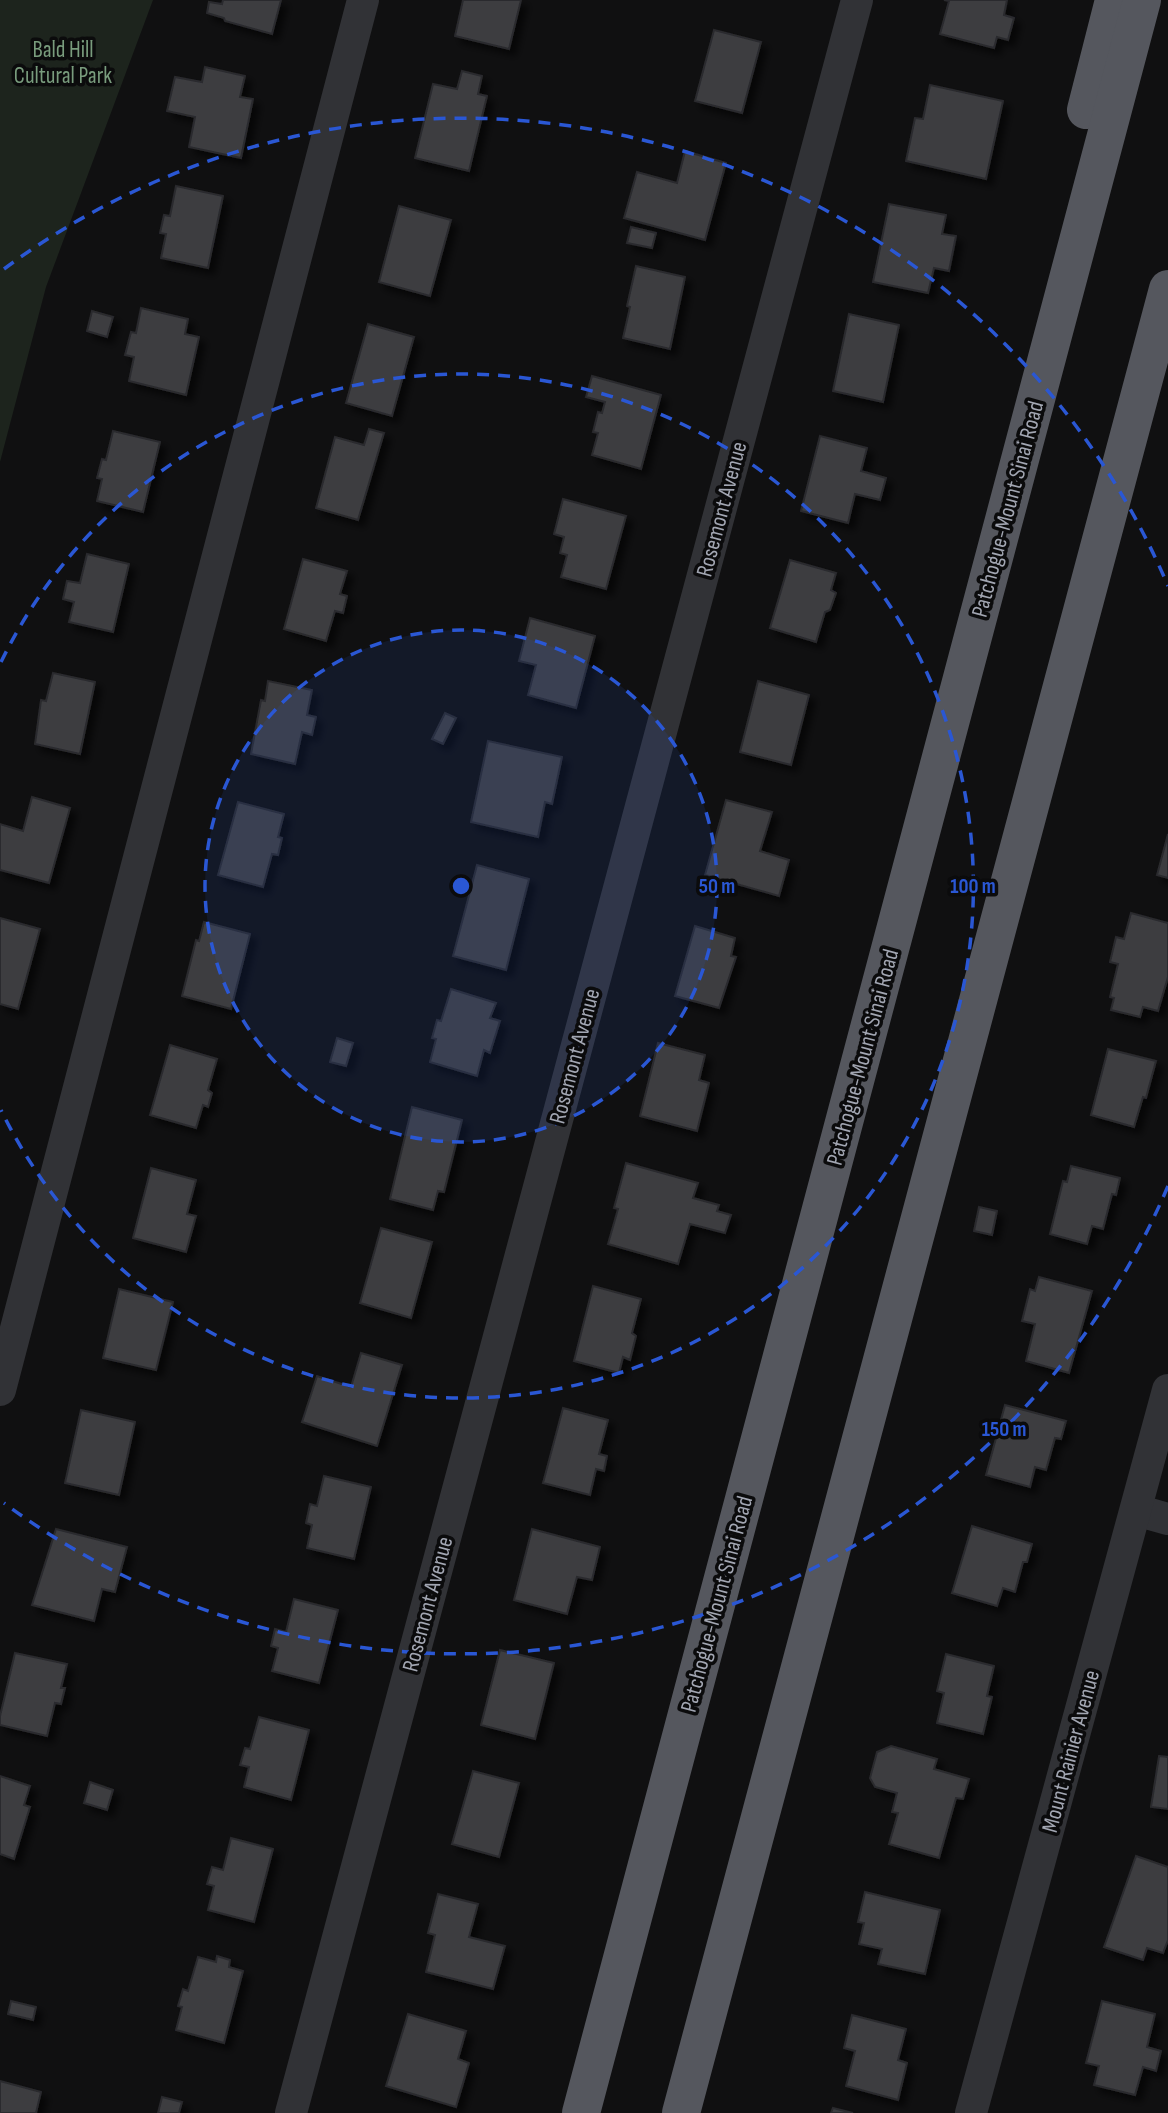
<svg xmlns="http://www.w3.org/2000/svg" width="1168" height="2113" viewBox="0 0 1168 2113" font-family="'Sofia Sans Condensed',sans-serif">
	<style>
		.green { fill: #1d241d }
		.building { fill: #3c3d41; stroke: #2a2a2d; stroke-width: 2; filter: url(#shadow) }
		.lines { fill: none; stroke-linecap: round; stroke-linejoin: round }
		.minor { stroke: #313236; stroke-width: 32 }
		.trunk { stroke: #55575e; stroke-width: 38 }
		.ring { fill: none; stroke: #2a57d4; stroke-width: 3.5; stroke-dasharray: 12 9 }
		.labels { text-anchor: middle; stroke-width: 7; stroke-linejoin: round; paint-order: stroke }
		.park-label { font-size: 23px; fill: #799c7d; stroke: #0b0b0c }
		.street-label { font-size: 23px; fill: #a2a6b2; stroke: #0b0b0c }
		.centre { fill: #2a57d4; stroke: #0b0b0c; stroke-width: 3.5 }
		.ring-label { font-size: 21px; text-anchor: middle; font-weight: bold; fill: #2a57d4; stroke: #0b0b0c; stroke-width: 7; stroke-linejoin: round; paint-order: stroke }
	</style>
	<defs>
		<filter id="shadow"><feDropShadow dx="6" dy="6" stdDeviation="3.5" flood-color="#0009"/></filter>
	</defs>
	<rect width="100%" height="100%" fill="#101011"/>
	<path class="green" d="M 0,0 L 153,0 L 46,287 L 0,462 Z"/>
	<g class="building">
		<path d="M 223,0 L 281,0 L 272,34 L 225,21 L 224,18 L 207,13 L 209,2 L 222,4 Z"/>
		<path d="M 463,0 L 521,0 L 509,49 L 455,36 Z"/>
		<path d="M 944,0 L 1007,0 L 1004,15 L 1014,18 L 1008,40 L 997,37 L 994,48 L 940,34 L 949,1 Z"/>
		<path d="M 714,30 L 761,42 L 742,113 L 695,101 Z"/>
		<path d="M 205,67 L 245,76 L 240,97 L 253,99 L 241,158 L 189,147 L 195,117 L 167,111 L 175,77 L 202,82 Z"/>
		<path d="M 462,71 L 482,76 L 478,94 L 487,96 L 469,171 L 415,158 L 433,84 L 457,89 Z"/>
		<path d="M 930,85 L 1003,101 L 986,179 L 906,161 L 915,118 L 923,119 Z"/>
		<path d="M 685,151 L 726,163 L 705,240 L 624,218 L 637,172 L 677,183 Z"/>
		<path d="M 176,186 L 223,196 L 208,268 L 161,258 L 166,234 L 160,233 L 164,215 L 170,216 Z"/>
		<path d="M 889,204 L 946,215 L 942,234 L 956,236 L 949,271 L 934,268 L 928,293 L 873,282 Z"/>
		<path d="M 399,206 L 451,220 L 430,296 L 379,282 Z"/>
		<path d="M 631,227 L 656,233 L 652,248 L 627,243 Z"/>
		<path d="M 636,266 L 685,277 L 670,349 L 623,338 L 630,307 L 627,306 Z"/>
		<path d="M 141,308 L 188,319 L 185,334 L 199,337 L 186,395 L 129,381 L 134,357 L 125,355 L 131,332 L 136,333 Z"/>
		<path d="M 92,311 L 113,317 L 107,337 L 87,331 Z"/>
		<path d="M 849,314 L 899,325 L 883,402 L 833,391 Z"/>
		<path d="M 368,324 L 414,337 L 392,416 L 346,403 Z"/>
		<path d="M 592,376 L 661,395 L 641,469 L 592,455 L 598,433 L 593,432 L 598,412 L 602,413 L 605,402 L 586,397 Z"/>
		<path d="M 369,429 L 384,433 L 358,520 L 316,508 L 335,437 L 364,445 Z"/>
		<path d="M 113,431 L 160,442 L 143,512 L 97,501 L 102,479 L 97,478 L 102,459 L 106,460 Z"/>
		<path d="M 820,436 L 867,448 L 861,471 L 886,478 L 880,500 L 855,494 L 848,523 L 801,511 Z"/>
		<path d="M 563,499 L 626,516 L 606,589 L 561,577 L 567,555 L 560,553 L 564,537 L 554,534 Z"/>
		<path d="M 87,554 L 129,564 L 113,632 L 69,622 L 74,602 L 63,599 L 67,581 L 80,583 Z"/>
		<path d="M 303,559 L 347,571 L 340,594 L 347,596 L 343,613 L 335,611 L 326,641 L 284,629 Z"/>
		<path d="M 790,560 L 836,573 L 831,590 L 836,593 L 830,610 L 825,612 L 816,642 L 770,628 Z"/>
		<path d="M 530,618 L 595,636 L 576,708 L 528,695 L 536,665 L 519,661 Z"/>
		<path d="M 53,673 L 95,682 L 80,754 L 35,744 L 41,700 L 46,701 Z"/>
		<path d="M 268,681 L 312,690 L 307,715 L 316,717 L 312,735 L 302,732 L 295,764 L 251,754 L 261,700 L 265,701 Z"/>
		<path d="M 758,681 L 809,695 L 791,765 L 740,752 Z"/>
		<path d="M 445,713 L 456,718 L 443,744 L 432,739 Z"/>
		<path d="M 488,741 L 562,757 L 552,804 L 545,802 L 538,837 L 471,822 Z"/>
		<path d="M 32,797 L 70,808 L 49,883 L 0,870 L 0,824 L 23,831 Z"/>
		<path d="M 726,800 L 772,812 L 760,851 L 789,860 L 779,896 L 705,875 Z"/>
		<path d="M 238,802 L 284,814 L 278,837 L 282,838 L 278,855 L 272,854 L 263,887 L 218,875 Z"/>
		<path d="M 1168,834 L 1168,878 L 1157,875 Z"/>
		<path d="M 477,865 L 529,879 L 506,970 L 453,956 Z"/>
		<path d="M 1131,913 L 1168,923 L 1168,977 L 1158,1011 L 1143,1007 L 1140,1017 L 1111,1010 L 1114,998 L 1110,997 L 1118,964 L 1110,962 L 1116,937 L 1124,939 Z"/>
		<path d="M 0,918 L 40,929 L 18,1009 L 0,1004 Z"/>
		<path d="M 204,922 L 250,934 L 231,1009 L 182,996 L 196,940 L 199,941 Z"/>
		<path d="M 695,926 L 735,938 L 731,956 L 736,957 L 719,1008 L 675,996 Z"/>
		<path d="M 451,989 L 496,1003 L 490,1018 L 500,1021 L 490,1053 L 484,1050 L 477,1076 L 430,1062 L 436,1039 L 432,1038 L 437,1020 L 441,1021 Z"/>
		<path d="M 337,1038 L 353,1043 L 346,1066 L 330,1062 Z"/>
		<path d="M 658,1043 L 705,1055 L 699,1080 L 709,1083 L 697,1131 L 640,1116 Z"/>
		<path d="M 170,1045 L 217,1059 L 208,1090 L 212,1093 L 208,1107 L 203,1105 L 196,1128 L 150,1115 Z"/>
		<path d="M 1108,1049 L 1156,1061 L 1146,1098 L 1143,1097 L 1134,1127 L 1091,1115 Z"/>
		<path d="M 412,1107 L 462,1120 L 444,1192 L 438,1191 L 433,1210 L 390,1199 Z"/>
		<path d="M 626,1163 L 698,1183 L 693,1198 L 719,1205 L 717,1211 L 731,1215 L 725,1233 L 690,1224 L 678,1264 L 608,1244 L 618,1209 L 614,1208 Z"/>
		<path d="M 1071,1166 L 1120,1178 L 1116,1195 L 1112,1194 L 1103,1229 L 1092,1226 L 1087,1244 L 1050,1234 L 1063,1181 L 1067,1182 Z"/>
		<path d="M 151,1168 L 196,1180 L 187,1214 L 196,1216 L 186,1252 L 133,1238 Z"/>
		<path d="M 979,1207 L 997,1211 L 992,1235 L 974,1231 Z"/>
		<path d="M 381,1228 L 432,1242 L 411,1318 L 360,1303 Z"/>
		<path d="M 1039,1277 L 1092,1291 L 1069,1373 L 1026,1361 L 1035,1324 L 1022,1321 L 1030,1289 L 1035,1291 Z"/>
		<path d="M 593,1286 L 641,1299 L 632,1333 L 636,1336 L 630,1360 L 623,1357 L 619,1373 L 574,1361 Z"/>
		<path d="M 119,1289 L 173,1302 L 156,1370 L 103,1358 Z"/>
		<path d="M 361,1353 L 402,1365 L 377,1446 L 302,1422 L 317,1376 L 351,1387 Z"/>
		<path d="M 1005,1405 L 1066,1421 L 1061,1439 L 1055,1438 L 1046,1470 L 1035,1467 L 1030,1487 L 986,1475 Z"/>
		<path d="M 563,1408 L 608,1420 L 599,1454 L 607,1456 L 604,1471 L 596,1469 L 590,1495 L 543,1483 Z"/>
		<path d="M 81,1410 L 135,1422 L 119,1495 L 65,1483 Z"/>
		<path d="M 324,1476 L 371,1487 L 354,1559 L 307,1548 L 312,1525 L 306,1523 L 310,1504 L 317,1506 Z"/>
		<path d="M 972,1526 L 1032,1544 L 1027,1562 L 1023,1562 L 1015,1592 L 1003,1588 L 997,1606 L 952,1593 Z"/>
		<path d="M 56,1529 L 127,1547 L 115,1592 L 102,1589 L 94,1621 L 32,1605 Z"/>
		<path d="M 532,1529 L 600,1547 L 592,1580 L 577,1577 L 567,1614 L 514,1600 Z"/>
		<path d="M 294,1599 L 338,1610 L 319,1683 L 272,1671 L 278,1648 L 271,1646 L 275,1629 L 286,1632 Z"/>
		<path d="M 500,1650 L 554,1663 L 535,1739 L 481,1725 Z"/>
		<path d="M 15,1653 L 67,1664 L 61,1688 L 65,1688 L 61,1704 L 55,1703 L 47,1736 L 0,1725 L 0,1716 Z"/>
		<path d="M 946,1654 L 994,1666 L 987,1696 L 992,1697 L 983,1734 L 937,1723 L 944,1693 L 937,1691 Z"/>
		<path d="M 259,1717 L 309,1730 L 291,1800 L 244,1787 L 249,1767 L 240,1765 L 245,1748 L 250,1749 Z"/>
		<path d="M 891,1746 L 937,1759 L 934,1769 L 969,1779 L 963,1799 L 956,1798 L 939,1858 L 889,1844 L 898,1813 L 892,1812 L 897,1793 L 875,1787 L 870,1778 L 877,1752 Z"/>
		<path d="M 1159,1756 L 1168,1757 L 1168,1809 L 1151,1807 Z"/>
		<path d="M 473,1771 L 519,1783 L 499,1857 L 452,1844 Z"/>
		<path d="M 0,1776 L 30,1786 L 24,1805 L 30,1807 L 14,1859 L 0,1854 Z"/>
		<path d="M 90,1782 L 113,1790 L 107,1810 L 84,1803 Z"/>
		<path d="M 231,1838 L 273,1849 L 254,1922 L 208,1910 L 214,1886 L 207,1884 L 212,1867 L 223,1870 Z"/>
		<path d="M 1136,1856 L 1168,1867 L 1168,1940 L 1163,1953 L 1147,1948 L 1143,1960 L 1104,1947 Z"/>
		<path d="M 865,1892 L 940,1910 L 925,1974 L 878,1964 L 882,1949 L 859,1944 L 864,1923 L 858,1922 Z"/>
		<path d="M 438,1894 L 478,1904 L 469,1937 L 505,1946 L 493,1989 L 426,1972 L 435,1935 L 428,1933 Z"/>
		<path d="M 217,1956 L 230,1960 L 229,1967 L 243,1971 L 224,2043 L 176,2030 L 182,2007 L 178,2006 L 183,1989 L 188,1991 L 198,1957 L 216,1962 Z"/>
		<path d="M 11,2001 L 36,2007 L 33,2020 L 8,2014 Z"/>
		<path d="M 1102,2001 L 1155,2014 L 1147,2047 L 1161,2051 L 1156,2071 L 1143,2067 L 1135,2095 L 1094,2085 L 1099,2066 L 1086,2063 Z"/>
		<path d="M 408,2014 L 466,2031 L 458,2059 L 469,2063 L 456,2107 L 386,2086 Z"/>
		<path d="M 852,2015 L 906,2029 L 898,2060 L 907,2063 L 898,2100 L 846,2086 L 855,2051 L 844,2048 Z"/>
		<path d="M 0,2081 L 41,2092 L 36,2113 L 0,2113 Z"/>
		<path d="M 162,2097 L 182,2102 L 179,2113 L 158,2113 Z"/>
		<path d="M 833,2108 L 853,2113 L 831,2113 Z"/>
	</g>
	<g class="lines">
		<g class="minor">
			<path d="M 0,1390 L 363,0"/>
			<path d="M 1136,1510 L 1168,1519"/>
			<path d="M 291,2113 L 857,0"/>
			<path d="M 971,2113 L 1168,1390"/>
		</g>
		<g class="trunk">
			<path d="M 1086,110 L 1114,0"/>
			<path d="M 581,2113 L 1142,0"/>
			<path d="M 681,2113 L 1168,289"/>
		</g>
	</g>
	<circle cx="461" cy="886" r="256" fill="#2a57d4" fill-opacity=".12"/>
	<g class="ring">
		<circle cx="461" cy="886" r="256"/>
		<path d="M1 662A512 512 0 1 1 1 1110"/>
		<path d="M1168 1186A768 768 0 0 1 4 1503M4 269A768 768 0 0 1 1168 586"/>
	</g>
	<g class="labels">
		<g class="park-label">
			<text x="63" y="57">Bald Hill<tspan x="63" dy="26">Cultural Park</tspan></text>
		</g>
		<g class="street-label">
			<text transform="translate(721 509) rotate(-75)" y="8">Rosemont Avenue</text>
			<text transform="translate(1007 509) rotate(-75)" y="8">Patchogue-Mount Sinai Road</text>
			<text transform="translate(574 1056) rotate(-75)" y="8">Rosemont Avenue</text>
			<text transform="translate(862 1057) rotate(-75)" y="8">Patchogue-Mount Sinai Road</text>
			<text transform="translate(427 1604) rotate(-75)" y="8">Rosemont Avenue</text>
			<text transform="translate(716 1604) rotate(-75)" y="8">Patchogue-Mount Sinai Road</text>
			<text transform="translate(1070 1751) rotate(-75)" y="8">Mount Rainier Avenue</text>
		</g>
	</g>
	<circle cx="461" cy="886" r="10" class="centre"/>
	<g class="ring-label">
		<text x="717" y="893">50 m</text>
		<text x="973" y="893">100 m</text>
		<text x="1004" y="1436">150 m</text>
	</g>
</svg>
